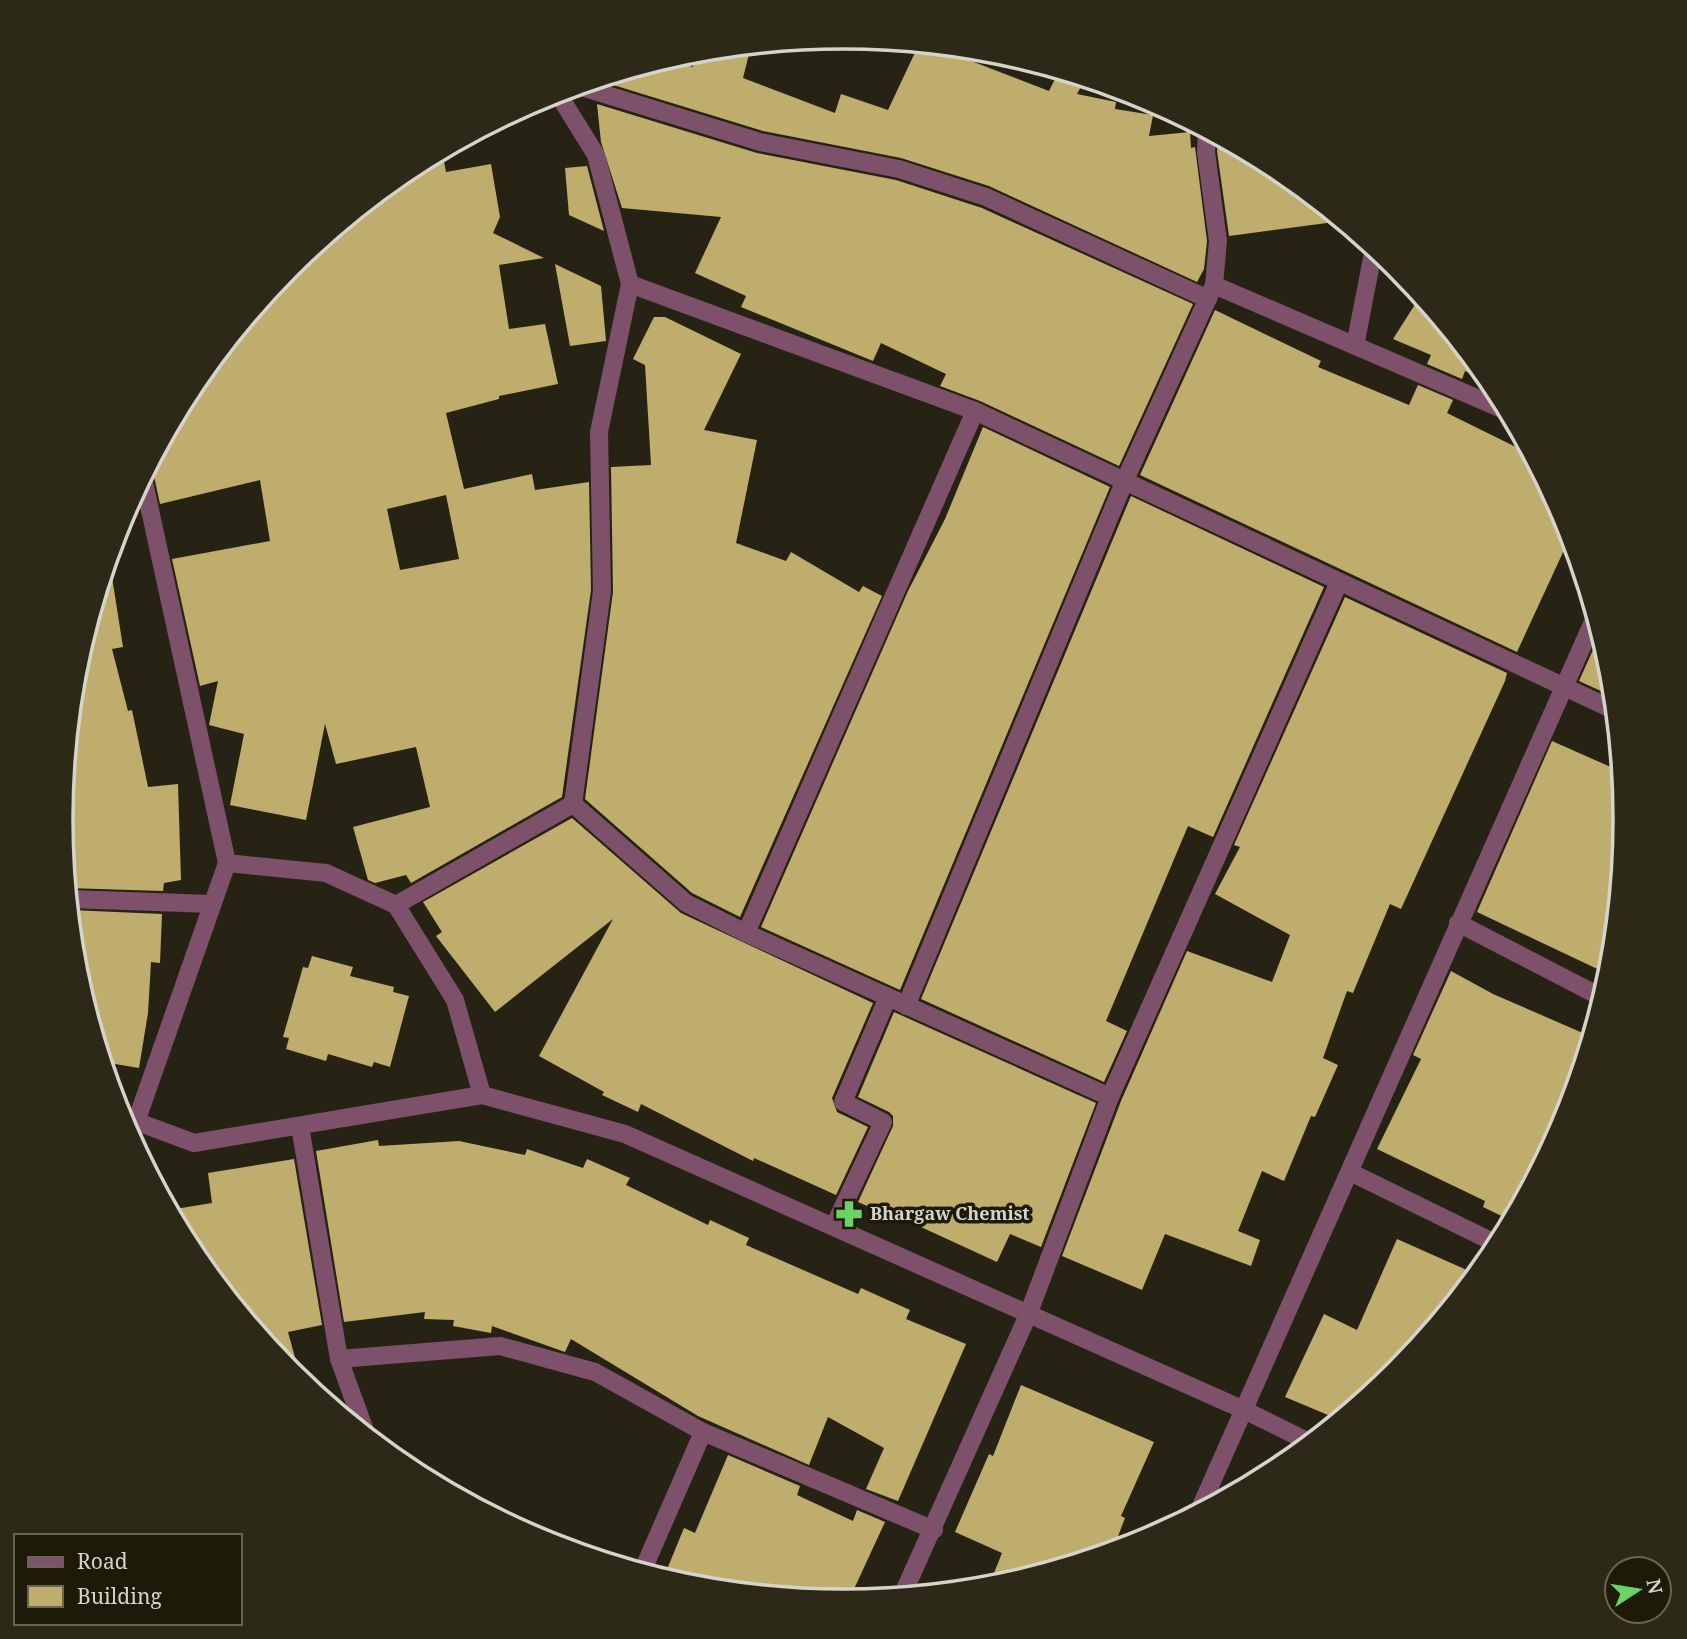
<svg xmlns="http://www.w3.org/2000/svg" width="1687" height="1639" viewBox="0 0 1687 1639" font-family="'Noto Serif',serif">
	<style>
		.building { fill: #bead6c; fill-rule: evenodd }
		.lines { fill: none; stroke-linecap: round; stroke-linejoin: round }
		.minor { stroke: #7c5169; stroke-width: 18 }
		.labels { text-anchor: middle; stroke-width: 7; stroke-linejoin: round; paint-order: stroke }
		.poi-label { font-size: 18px; font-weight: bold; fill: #d6d3ca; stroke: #1e1a0a; text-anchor: start }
		.rim { fill: none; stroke: #d6d3ca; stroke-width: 3.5 }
	</style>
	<rect width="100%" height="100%" fill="#272314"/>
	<g class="building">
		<path d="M 919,44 L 955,48 L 953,54 L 1049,91 L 1059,71 L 1085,79 L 1077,94 L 1116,102 L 1115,109 L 1153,115 L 1149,136 L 1190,132 L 1191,148 L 1195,147 L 1207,241 L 1204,269 L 1197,282 L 989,186 L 901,158 L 763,131 L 597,80 L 668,59 L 693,67 L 696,51 L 751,46 L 743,78 L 835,113 L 841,94 L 888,110 Z"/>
		<path d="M 597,104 L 757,153 L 896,180 L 982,208 L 1193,304 L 1119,466 L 980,401 L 940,386 L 946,374 L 881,343 L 873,361 L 741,307 L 746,296 L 695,273 L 721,217 L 622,208 L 601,142 Z"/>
		<path d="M 1228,142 L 1279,169 L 1342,221 L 1229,236 L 1217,151 L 1218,143 Z"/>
		<path d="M 442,151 L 446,172 L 491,164 L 500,217 L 493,233 L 544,258 L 499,265 L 509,329 L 545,324 L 558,384 L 499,396 L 499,399 L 446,413 L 464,489 L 532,474 L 535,490 L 589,482 L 591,590 L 562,797 L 411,883 L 406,875 L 375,883 L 368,880 L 353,827 L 430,807 L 416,747 L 336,764 L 325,724 L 306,820 L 230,805 L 244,734 L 209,725 L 218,681 L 200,686 L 172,559 L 270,541 L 260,480 L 160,504 L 154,476 L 148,468 L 193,384 L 290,266 L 409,168 ZM 446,495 L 459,559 L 400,570 L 387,509 Z"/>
		<path d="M 587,166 L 604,231 L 569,215 L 565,168 Z"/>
		<path d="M 555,264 L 601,286 L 606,341 L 570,346 Z"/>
		<path d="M 1421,295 L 1467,351 L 1494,384 L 1465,371 L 1462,379 L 1427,364 L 1431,355 L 1393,339 Z"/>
		<path d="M 1215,310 L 1321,361 L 1318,367 L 1409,405 L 1418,385 L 1453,400 L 1447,413 L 1532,455 L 1567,520 L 1571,535 L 1517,652 L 1140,475 Z"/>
		<path d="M 654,317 L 665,317 L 741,354 L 704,430 L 757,440 L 736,543 L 786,561 L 791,552 L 859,592 L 863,586 L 882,596 L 740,917 L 692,893 L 585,799 L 613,592 L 611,467 L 651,465 L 645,365 L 633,359 Z"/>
		<path d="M 983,427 L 1110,487 L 900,990 L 761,927 L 908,591 L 945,519 Z"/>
		<path d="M 1131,496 L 1324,587 L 1213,837 L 1188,826 L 1106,1021 L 1127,1031 L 1104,1082 L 921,999 Z"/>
		<path d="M 109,558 L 123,647 L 112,649 L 128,711 L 132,710 L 148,787 L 178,784 L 181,880 L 164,883 L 163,891 L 67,888 L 61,819 L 76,666 Z"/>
		<path d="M 1345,597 L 1507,673 L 1505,681 L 1401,909 L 1390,904 L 1353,993 L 1347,991 L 1323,1058 L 1338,1065 L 1315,1117 L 1311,1116 L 1284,1181 L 1262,1171 L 1238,1231 L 1260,1240 L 1251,1266 L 1165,1234 L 1142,1290 L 1062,1256 L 1121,1101 L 1187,951 L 1272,982 L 1290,935 L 1215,894 L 1240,847 L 1234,845 Z"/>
		<path d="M 1601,632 L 1611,667 L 1614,697 L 1579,681 Z"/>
		<path d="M 1552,741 L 1622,772 L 1626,820 L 1610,975 L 1477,912 Z"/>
		<path d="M 572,818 L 681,913 L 873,1003 L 832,1098 L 837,1112 L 868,1127 L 836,1195 L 754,1158 L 753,1161 L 641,1104 L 638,1112 L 602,1095 L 604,1092 L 539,1056 L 613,919 L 495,1012 L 436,936 L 442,932 L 423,902 Z"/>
		<path d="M 70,910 L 162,914 L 160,963 L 151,962 L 148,1013 L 139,1068 L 103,1062 L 76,972 Z"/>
		<path d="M 312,956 L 353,967 L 350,976 L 394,987 L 393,992 L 409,996 L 390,1067 L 374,1062 L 372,1067 L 328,1054 L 326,1061 L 286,1049 L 289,1038 L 283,1037 L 303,967 L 308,968 Z"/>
		<path d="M 1451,971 L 1493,994 L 1592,1037 L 1567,1119 L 1512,1221 L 1483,1207 L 1485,1201 L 1377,1149 L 1421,1059 L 1413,1055 Z"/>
		<path d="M 894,1012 L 1096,1103 L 1041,1247 L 1010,1234 L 997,1262 L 884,1210 L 883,1213 L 858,1202 L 893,1126 L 893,1116 L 889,1112 L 858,1097 Z"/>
		<path d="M 378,1140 L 379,1146 L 459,1141 L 525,1155 L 527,1149 L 583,1168 L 587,1159 L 630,1178 L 626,1185 L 708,1225 L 710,1220 L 749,1238 L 746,1245 L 858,1294 L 861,1288 L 910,1310 L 906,1319 L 966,1344 L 898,1501 L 866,1489 L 884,1448 L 828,1417 L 809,1465 L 698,1416 L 571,1339 L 565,1352 L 492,1326 L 491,1333 L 453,1326 L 454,1320 L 424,1319 L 425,1312 L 344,1322 L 316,1151 Z"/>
		<path d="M 294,1159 L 322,1325 L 288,1332 L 302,1383 L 290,1373 L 192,1254 L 169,1210 L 212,1203 L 208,1173 Z"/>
		<path d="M 1397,1239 L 1478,1275 L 1397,1373 L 1340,1420 L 1285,1397 L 1324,1314 L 1357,1330 Z"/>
		<path d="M 1021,1385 L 1154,1442 L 1121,1516 L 1125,1518 L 1112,1552 L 988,1588 L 1002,1553 L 955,1532 L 989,1454 L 993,1456 Z"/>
		<path d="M 728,1455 L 800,1486 L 797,1495 L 853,1521 L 857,1510 L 885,1522 L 848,1602 L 690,1587 L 663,1579 L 684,1528 L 695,1533 Z"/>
	</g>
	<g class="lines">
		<g class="minor">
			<path d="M 578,86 L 760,142 L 899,169 L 986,197 L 1208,299"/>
			<path d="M 557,92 L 596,155 L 630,284 L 599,432 L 602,591 L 573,804"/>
			<path d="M 630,284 L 975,411 L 1616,711"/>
			<path d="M 1214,285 L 1509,412"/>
			<path d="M 1355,346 L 1374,248"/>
			<path d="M 143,478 L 227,863 L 326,873 L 396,905 L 455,1000 L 482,1095"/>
			<path d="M 573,804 L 686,903 L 746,933 L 1110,1097"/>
			<path d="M 69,899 L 212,904"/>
			<path d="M 396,905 L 573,804"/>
			<path d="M 1458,923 L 1603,998"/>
			<path d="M 746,933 L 975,411"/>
			<path d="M 906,1006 L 1125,480 L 1214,285 L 1218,241 L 1206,152 L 1207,130"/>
			<path d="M 119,1115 L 194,1143 L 482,1095 L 625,1134 L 1244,1410 L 1311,1443"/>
			<path d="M 300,1126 L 339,1359 L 367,1436"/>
			<path d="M 128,1134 L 136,1122 L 227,863"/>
			<path d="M 1350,1172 L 1499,1245"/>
			<path d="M 834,1226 L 883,1122 L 843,1102 L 888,997"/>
			<path d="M 339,1359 L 500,1346 L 595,1372 L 703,1432 L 934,1530"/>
			<path d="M 1198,1513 L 1596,615"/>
			<path d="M 642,1572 L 703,1432"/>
			<path d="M 902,1596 L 1028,1315 L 1110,1097 L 1339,582"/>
		</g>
	</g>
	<defs>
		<symbol id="pharmacy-bare" viewBox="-9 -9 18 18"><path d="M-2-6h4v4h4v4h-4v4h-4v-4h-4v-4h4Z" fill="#6bd363" stroke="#1e1a0a" stroke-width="2.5" paint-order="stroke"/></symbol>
	</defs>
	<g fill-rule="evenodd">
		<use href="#pharmacy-bare" x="830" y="1195" width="38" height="38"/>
	</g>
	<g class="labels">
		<g class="poi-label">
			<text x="870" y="1220">Bhargaw Chemist</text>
		</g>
	</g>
	<path d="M0 0H1687V1639H0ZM73 819a770 770 0 1 1 1540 0a770 770 0 1 1-1540 0Z" fill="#2d2919" fill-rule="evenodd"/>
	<path class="rim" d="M73 819a770 770 0 1 1 1540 0a770 770 0 1 1-1540 0Z"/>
	<rect x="14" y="1534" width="228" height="91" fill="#1e1a0a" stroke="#686457" stroke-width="2"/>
	<rect x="28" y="1557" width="35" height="10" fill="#7c5169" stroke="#686457" stroke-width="2"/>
	<text x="77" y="1569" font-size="21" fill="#d6d3ca">Road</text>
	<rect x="28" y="1586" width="35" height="21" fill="#bead6c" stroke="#686457" stroke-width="2"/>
	<text x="77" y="1604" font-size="21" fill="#d6d3ca">Building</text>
	<g transform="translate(1638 1590) rotate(78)"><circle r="33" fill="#1e1a0a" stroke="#686457" stroke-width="2"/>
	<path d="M0-5L12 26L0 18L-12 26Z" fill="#6bd363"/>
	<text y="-10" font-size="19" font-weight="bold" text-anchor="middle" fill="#d6d3ca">N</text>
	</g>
</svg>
